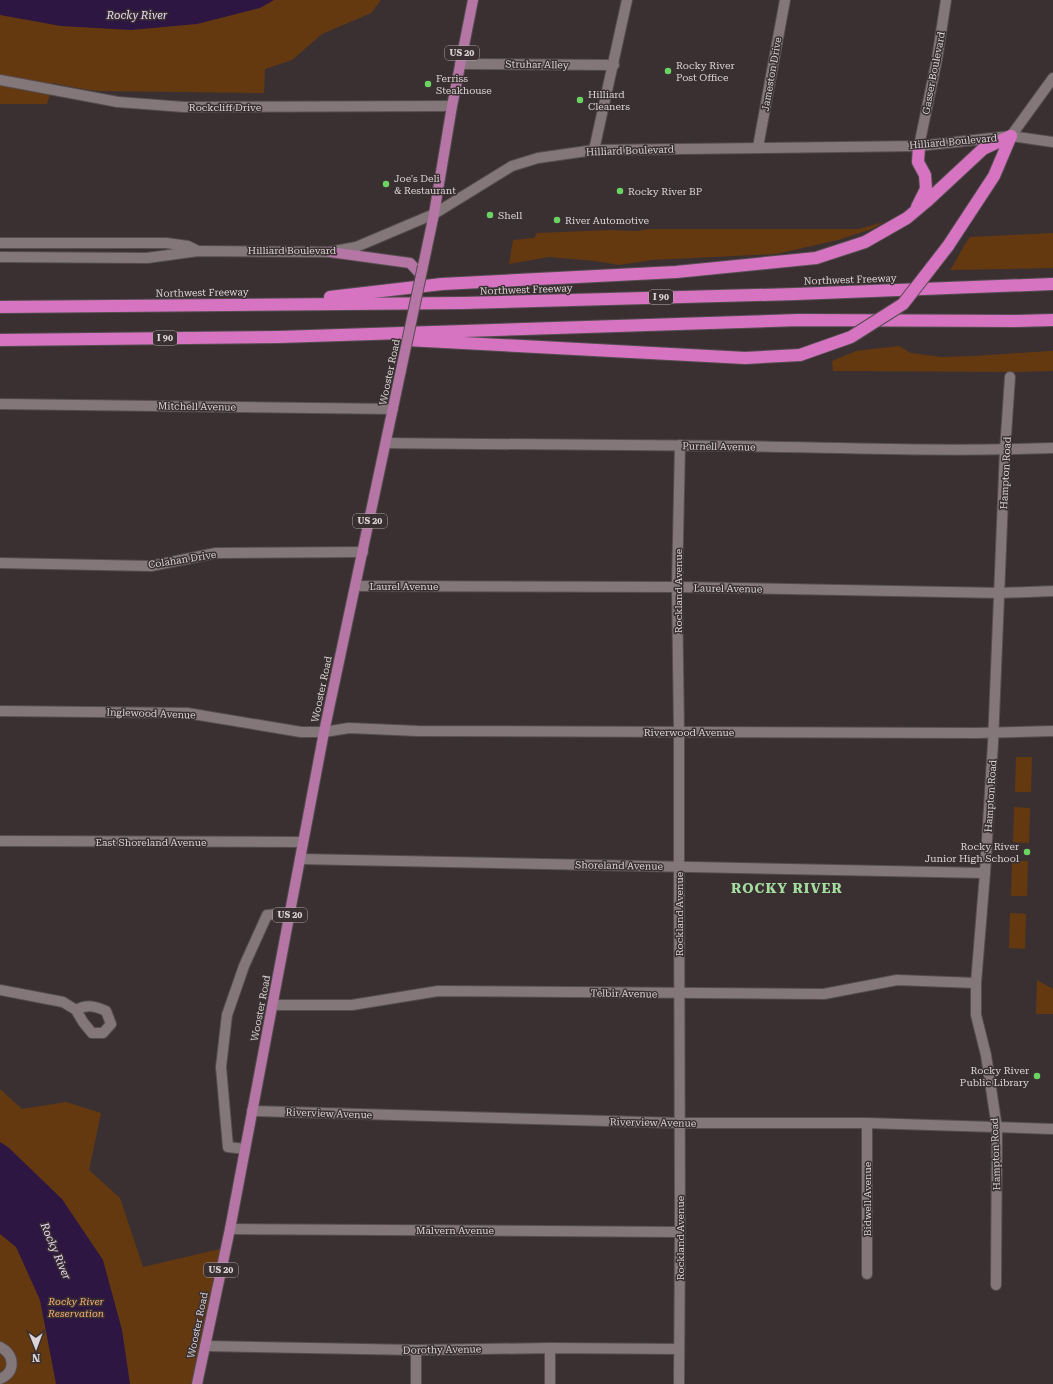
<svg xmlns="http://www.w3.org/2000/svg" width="1053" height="1384" viewBox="0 0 1053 1384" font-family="'Roboto Serif',serif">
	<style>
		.green { fill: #653910 }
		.water { fill: #2e1642 }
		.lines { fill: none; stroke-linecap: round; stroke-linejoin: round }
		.minor-casing { stroke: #554d4f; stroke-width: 12 }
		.tertiary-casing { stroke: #554d4f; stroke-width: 12 }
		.secondary-casing { stroke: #554d4f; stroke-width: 12 }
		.primary-casing { stroke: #554d4f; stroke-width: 12 }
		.motorway-casing { stroke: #554d4f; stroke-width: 14 }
		.minor { stroke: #83777a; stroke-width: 10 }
		.tertiary { stroke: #83777a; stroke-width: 10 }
		.secondary { stroke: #83777a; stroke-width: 10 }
		.primary { stroke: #b575a5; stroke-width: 10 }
		.motorway { stroke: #d674c2; stroke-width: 12 }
		.primary-bridge-casing { stroke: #554d4f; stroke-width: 12; stroke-linecap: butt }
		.motorway-bridge-casing { stroke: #554d4f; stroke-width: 14; stroke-linecap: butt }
		.primary-bridge { stroke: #b575a5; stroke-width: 10 }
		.motorway-bridge { stroke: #d674c2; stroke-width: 12 }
		.poi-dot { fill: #6ad363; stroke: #3a3032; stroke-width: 1.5 }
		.labels { text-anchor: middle; stroke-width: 3; stroke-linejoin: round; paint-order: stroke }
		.shield { fill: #3a3032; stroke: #aba3a5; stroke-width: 1 }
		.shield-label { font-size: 9px; font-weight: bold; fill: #dbd4d6 }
		.street-label { font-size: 10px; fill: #dbd4d6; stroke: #3a3032 }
		.poi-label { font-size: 10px; fill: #dbd4d6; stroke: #3a3032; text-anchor: start }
		.park-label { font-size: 10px; font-style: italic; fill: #f6ae74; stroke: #3a3032 }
		.water-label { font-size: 11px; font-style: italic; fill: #e7d8f7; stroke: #3a3032 }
		.district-label { font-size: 14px; font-weight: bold; letter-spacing: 1px; fill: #a4db9f; stroke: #3a3032 }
	</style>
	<rect width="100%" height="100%" fill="#3a3032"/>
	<g class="green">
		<path d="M 0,0 L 381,0 L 371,13 L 322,34 L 292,60 L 265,69 L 264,93 L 99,91 L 83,89 L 53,83 L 47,104 L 0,104 Z"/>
		<path d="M 884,222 L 872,229 L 838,240 L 776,254 L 652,260 L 619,265 L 595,261 L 549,257 L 509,264 L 513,240 L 534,238 L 537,233 L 610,230 L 637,231 L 649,229 L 859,229 Z"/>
		<path d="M 1053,233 L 1053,268 L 950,270 C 958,259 962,247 970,237 Z"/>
		<path d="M 899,346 L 911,353 L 941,357 L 975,356 L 1049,351 L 1053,351 L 1053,371 L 1015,372 L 833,371 L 832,361 L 856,351 Z"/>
		<path d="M 1016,757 L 1032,757 L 1031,792 L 1015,792 Z"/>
		<path d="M 1014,807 L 1030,808 L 1029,843 L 1013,842 Z"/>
		<path d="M 1012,861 L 1028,861 L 1027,896 L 1011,896 Z"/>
		<path d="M 1010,913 L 1026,914 L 1025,949 L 1009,948 Z"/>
		<path d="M 1037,980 L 1053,989 L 1053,1014 L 1036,1014 Z"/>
		<path d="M 0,1089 L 22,1109 L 66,1102 L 101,1113 L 89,1170 L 120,1198 L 143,1267 L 220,1249 L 196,1384 L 0,1384 Z"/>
	</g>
	<g class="water">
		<path d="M 0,0 L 274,0 L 260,8 L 197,24 L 131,30 L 61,26 L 0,15 Z"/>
		<path d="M 0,1142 L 8,1147 L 62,1199 L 103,1260 L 122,1330 L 130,1384 L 56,1384 L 40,1300 L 16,1247 L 0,1234 Z"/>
	</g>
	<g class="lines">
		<defs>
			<g id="minor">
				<path d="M 460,64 L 614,65"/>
				<path d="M 118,102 L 184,107 L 452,106"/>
				<path d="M 919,146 L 937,59 L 946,0"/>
				<path d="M 758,147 L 785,0"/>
				<path d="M 594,150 L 627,0"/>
				<path d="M 0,404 L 393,409"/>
				<path d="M 386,443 C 503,445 620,444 738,446 C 843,448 948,452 1053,448"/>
				<path d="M 0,563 L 151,566 L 216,553 L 363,552"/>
				<path d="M 356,586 L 677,587 L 1000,593 L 1053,591"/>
				<path d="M 0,711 L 187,713 L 301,732 L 324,732 L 349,728 L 418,731 L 976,733 L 1053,731"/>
				<path d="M 0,841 L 303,842"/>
				<path d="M 300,859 L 985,873"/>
				<path d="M 0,990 L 63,1002 L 76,1010 L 83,1022 L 92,1033 L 103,1033 L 111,1024 L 106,1011 C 95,1006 87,1004 76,1010"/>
				<path d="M 273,1005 L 352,1005 L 438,991 L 824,994 L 897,980 L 976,983"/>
				<path d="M 252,1111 L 680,1123 L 867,1123 L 1053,1129"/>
				<path d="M 245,1149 L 228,1147 L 221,1067 L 227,1015 L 244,966 L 267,915 L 290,913"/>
				<path d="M 230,1229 L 680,1232"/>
				<path d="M 867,1274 L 867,1123"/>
				<path d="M 996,1285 L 997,1128 L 986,1055 L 976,1015 L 976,983 L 985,873 L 993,743 L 1005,450 L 1010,377"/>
				<path d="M 205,1346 L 416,1350 L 550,1348 L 679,1349"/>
				<path d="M 0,1347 C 15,1355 16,1372 0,1379"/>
				<path d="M 550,1348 L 550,1384"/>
				<path d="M 416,1350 L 416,1384"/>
				<path d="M 679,1384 L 680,1232 L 679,867 L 679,732 L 677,587 L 680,445"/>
			</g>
			<path id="tertiary" d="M 0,80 L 118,102"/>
			<g id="secondary">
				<path d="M 1011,136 L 1053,78"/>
				<path d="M 0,243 L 166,243 L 188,246 L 196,250"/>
				<path d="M 0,257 L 147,258 L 198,251 L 330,252 L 356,247 L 434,214 L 512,166 L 538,158 L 594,150 L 919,146 L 1011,136 L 1053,142"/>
			</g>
			<g id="primary">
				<path d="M 330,252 L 410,263 L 421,275"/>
				<path d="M 423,266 L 434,214 L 452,106 L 473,0"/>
				<path d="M 197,1384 L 230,1229 L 324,732 L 401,370"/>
			</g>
			<g id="motorway">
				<path d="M 917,207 L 926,189 L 925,175 L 918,162 L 919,146"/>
				<path d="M 948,246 L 994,176 L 1011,136"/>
				<path d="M 330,297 L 442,284 L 676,272 L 816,258 L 865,242 L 907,218 L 926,202 L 983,149 L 1011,136"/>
				<path d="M 0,307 L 463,303 L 796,294 L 1053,284"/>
				<path d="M 0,340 L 279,337 L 799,320 L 1015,321 L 1053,320"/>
				<path d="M 407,340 L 745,358 L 800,355"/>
			</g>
		</defs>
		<use href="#minor" class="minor-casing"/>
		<use href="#tertiary" class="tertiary-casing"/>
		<use href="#secondary" class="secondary-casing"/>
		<use href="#primary" class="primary-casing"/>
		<use href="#motorway" class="motorway-casing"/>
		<use href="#minor" class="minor"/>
		<use href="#tertiary" class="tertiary"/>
		<use href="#secondary" class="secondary"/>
		<use href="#primary" class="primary"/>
		<use href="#motorway" class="motorway"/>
		<defs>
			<path id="primary-bridge" d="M 401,370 L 423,266"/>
			<path id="motorway-bridge" d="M 800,355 L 851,337 L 903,304 L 948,246"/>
		</defs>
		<use href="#primary-bridge" class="primary-bridge-casing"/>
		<use href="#motorway-bridge" class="motorway-bridge-casing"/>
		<use href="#primary-bridge" class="primary-bridge"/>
		<use href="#motorway-bridge" class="motorway-bridge"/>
	</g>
	<g class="poi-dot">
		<circle cx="668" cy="71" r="4"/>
		<circle cx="428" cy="84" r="4"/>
		<circle cx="580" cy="100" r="4"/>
		<circle cx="386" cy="184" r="4"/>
		<circle cx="620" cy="191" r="4"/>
		<circle cx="490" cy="215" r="4"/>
		<circle cx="557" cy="220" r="4"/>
		<circle cx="1027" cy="852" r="4"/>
		<circle cx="1037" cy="1076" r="4"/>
	</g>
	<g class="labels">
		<g class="shield">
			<rect x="445" y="46" width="34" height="14" rx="3"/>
			<rect x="649" y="290" width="24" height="14" rx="3"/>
			<rect x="153" y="331" width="24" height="14" rx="3"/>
			<rect x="353" y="514" width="34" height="14" rx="3"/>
			<rect x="273" y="908" width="34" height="14" rx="3"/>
			<rect x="204" y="1263" width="34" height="14" rx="3"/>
		</g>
		<g class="shield-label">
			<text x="462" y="56">US 20</text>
			<text x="661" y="300">I 90</text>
			<text x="165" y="341">I 90</text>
			<text x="370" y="524">US 20</text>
			<text x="290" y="918">US 20</text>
			<text x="221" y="1273">US 20</text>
		</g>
		<g class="street-label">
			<text transform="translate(537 64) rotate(1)" y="4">Struhar Alley</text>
			<text transform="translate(933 73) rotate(-79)" y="4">Gasser Boulevard</text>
			<text transform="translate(771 74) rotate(-80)" y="4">Jameston Drive</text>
			<text x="225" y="111">Rockcliff Drive</text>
			<text transform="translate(953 141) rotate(-5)" y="4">Hilliard Boulevard</text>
			<text transform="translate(630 150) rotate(-2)" y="4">Hilliard Boulevard</text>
			<text x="292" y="254">Hilliard Boulevard</text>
			<text transform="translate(850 279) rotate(-2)" y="4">Northwest Freeway</text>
			<text transform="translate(526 289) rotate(-2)" y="4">Northwest Freeway</text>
			<text transform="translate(202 292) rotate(-1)" y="4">Northwest Freeway</text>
			<text transform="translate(389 372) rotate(-78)" y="4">Wooster Road</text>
			<text transform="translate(197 406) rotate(1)" y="4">Mitchell Avenue</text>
			<text transform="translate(719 446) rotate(1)" y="4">Purnell Avenue</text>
			<text transform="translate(1005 473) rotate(-87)" y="4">Hampton Road</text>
			<text transform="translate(182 559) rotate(-9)" y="4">Colahan Drive</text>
			<text x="404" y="590">Laurel Avenue</text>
			<text transform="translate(728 588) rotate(1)" y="4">Laurel Avenue</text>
			<text transform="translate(678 591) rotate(-90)" y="4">Rockland Avenue</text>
			<text transform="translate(321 689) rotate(-78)" y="4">Wooster Road</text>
			<text transform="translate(151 713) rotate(2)" y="4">Inglewood Avenue</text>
			<text x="689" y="736">Riverwood Avenue</text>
			<text transform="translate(990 796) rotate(-86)" y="4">Hampton Road</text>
			<text x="151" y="846">East Shoreland Avenue</text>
			<text transform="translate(619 865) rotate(1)" y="4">Shoreland Avenue</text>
			<text transform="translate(679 914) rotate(-90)" y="4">Rockland Avenue</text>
			<text transform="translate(624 993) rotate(1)" y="4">Telbir Avenue</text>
			<text transform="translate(260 1008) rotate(-79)" y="4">Wooster Road</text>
			<text transform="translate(329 1113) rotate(2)" y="4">Riverview Avenue</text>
			<text transform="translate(653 1122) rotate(1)" y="4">Riverview Avenue</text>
			<text transform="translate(995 1154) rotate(-92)" y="4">Hampton Road</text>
			<text transform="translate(867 1199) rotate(-90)" y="4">Bidwell Avenue</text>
			<text x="455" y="1234">Malvern Avenue</text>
			<text transform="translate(680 1238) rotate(-90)" y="4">Rockland Avenue</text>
			<text transform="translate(197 1325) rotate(-78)" y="4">Wooster Road</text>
			<text transform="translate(442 1349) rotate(-1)" y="4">Dorothy Avenue</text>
		</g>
		<g class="poi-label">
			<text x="676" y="69">Rocky River<tspan x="676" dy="12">Post Office</tspan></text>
			<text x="436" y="82">Ferriss<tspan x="436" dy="12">Steakhouse</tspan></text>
			<text x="588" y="98">Hilliard<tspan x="588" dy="12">Cleaners</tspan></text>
			<text x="394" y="182">Joe's Deli<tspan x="394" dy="12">&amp; Restaurant</tspan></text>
			<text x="628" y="195">Rocky River BP</text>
			<text x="498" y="219">Shell</text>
			<text x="565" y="224">River Automotive</text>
			<text x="1019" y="850" text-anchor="end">Rocky River<tspan x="1019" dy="12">Junior High School</tspan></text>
			<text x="1029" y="1074" text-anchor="end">Rocky River<tspan x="1029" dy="12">Public Library</tspan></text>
		</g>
		<g class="park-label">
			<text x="76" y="1305">Rocky River<tspan x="76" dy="12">Reservation</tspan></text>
		</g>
		<g class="water-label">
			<text x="137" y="19">Rocky River</text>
			<text transform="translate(56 1251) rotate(67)" y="4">Rocky River</text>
		</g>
		<g class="district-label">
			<text x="787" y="893">ROCKY RIVER</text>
		</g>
	</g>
	<g transform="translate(36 1348) rotate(179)" stroke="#3a3032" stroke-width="3" paint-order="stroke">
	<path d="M0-3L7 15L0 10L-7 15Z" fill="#dbd4d6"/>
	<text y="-6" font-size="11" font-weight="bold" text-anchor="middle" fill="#dbd4d6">N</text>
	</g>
</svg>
